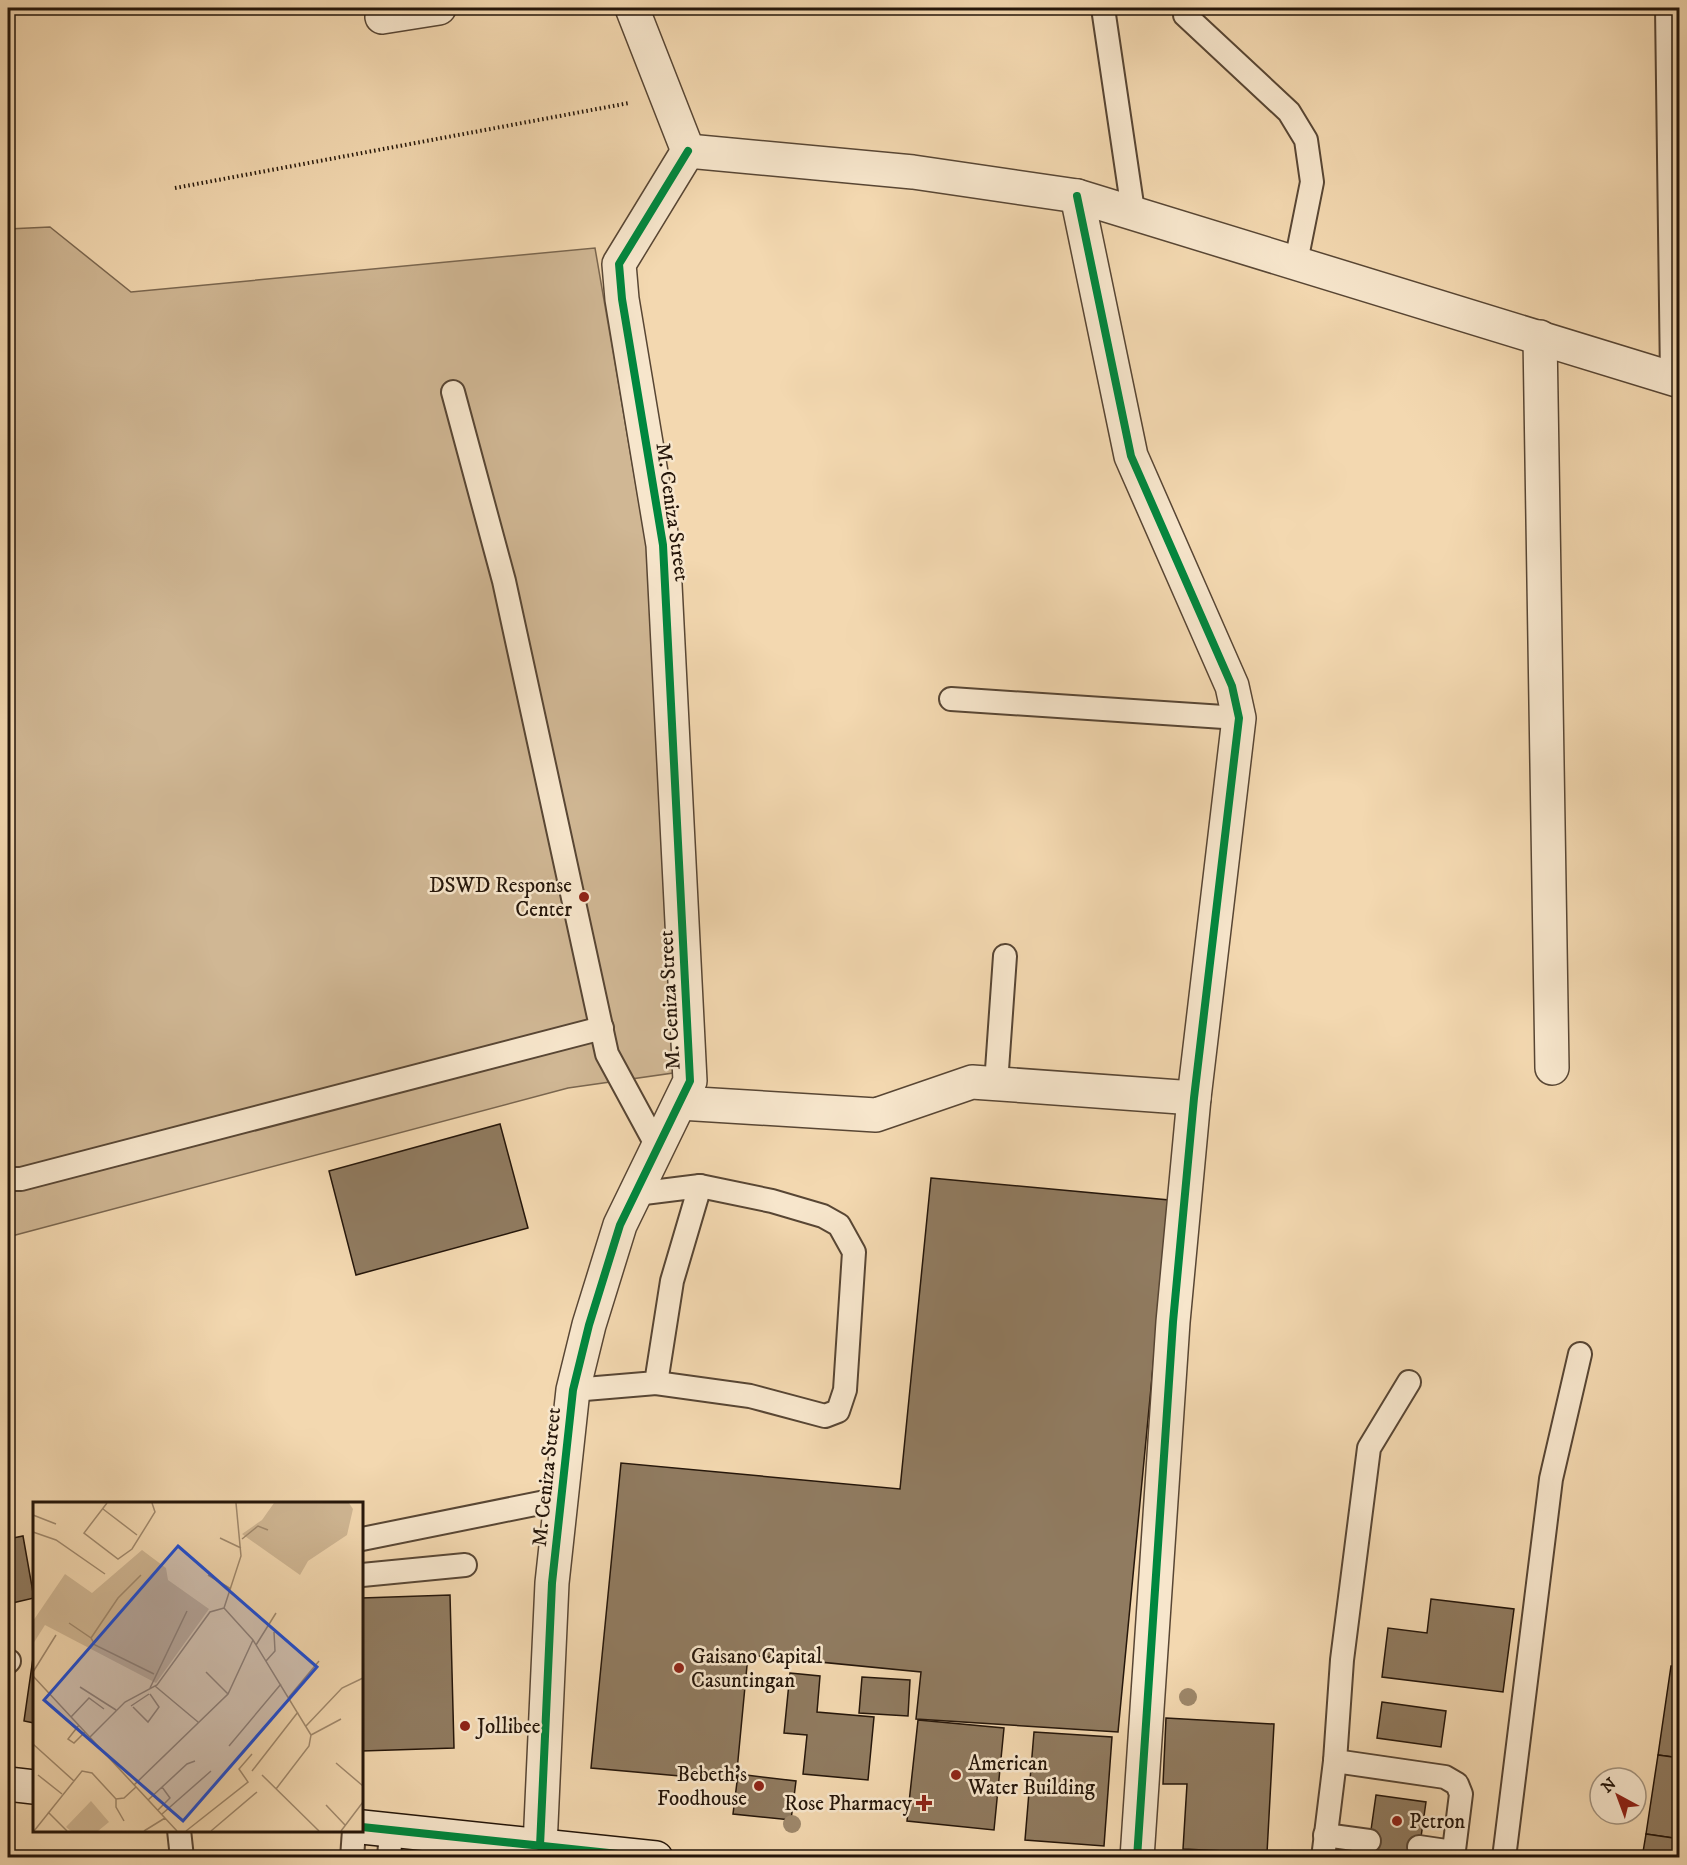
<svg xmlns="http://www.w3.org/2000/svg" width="1687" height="1865" viewBox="0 0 1687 1865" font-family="'IM FELL DW Pica',serif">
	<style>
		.green { fill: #d0b794; stroke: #7a664f; stroke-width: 1.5 }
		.building { fill: #907b60; stroke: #25160a; stroke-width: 1.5 }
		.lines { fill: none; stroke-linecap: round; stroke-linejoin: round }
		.service-casing { stroke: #584634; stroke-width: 26 }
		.minor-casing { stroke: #584634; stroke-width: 36 }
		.secondary-casing { stroke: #25160a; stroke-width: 36 }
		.path { stroke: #25160a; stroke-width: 4; stroke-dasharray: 1.5 3; stroke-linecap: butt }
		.service { stroke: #f7e6cc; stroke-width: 22 }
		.minor { stroke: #f7e6cc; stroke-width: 33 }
		.secondary { stroke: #f7e6cc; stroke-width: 33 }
		.cycleway-casing { stroke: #f7e6cc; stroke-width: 11 }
		.cycleway { stroke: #00873e; stroke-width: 8 }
		.tree { fill: #9e886b }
		.poi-dot { fill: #8f2418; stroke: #f7e6cc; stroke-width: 2 }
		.labels { text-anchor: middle; stroke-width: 5; stroke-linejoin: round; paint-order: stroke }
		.street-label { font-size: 21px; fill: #25160a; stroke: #f7e6cc }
		.poi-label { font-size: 21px; fill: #25160a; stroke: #f7e6cc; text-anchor: start }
		.inset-road { fill: none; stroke: #a18a6e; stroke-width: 1.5 }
		.view { fill: #1d4ed8; fill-opacity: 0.15; stroke: #1d4ed8; stroke-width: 3 }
		.inset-edge { fill: none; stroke: #25160a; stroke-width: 3 }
	</style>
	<rect width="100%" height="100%" fill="#f3d8b0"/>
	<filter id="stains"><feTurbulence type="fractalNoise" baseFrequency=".00333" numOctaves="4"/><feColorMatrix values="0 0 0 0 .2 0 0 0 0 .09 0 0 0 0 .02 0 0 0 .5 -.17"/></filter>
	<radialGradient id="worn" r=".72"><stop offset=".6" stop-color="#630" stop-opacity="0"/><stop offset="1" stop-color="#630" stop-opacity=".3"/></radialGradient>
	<path class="green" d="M 50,227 L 131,292 L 595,248 L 647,549 L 673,1073 L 568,1088 L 8,1237 L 8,229 Z"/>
	<g class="building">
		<path d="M 500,1124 L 528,1228 L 356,1275 L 329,1171 Z"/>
		<path d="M 931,1178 L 1169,1200 L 1118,1732 L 916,1719 L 921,1672 L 748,1655 L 736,1781 L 591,1768 L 621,1463 L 900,1489 Z"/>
		<path d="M 23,1536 L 34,1598 L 8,1604 L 8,1539 Z"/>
		<path d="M 450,1595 L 454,1748 L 362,1751 L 362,1598 Z"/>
		<path d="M 1431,1599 L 1514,1609 L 1503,1692 L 1382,1677 L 1388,1628 L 1427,1633 Z"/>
		<path d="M 34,1651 L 34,1723 L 24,1721 Z"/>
		<path d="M 1671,1666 L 1680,1667 L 1680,1758 L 1658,1755 Z"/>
		<path d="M 790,1673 L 820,1676 L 817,1712 L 874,1717 L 868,1780 L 803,1774 L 807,1735 L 784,1733 Z"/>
		<path d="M 862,1677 L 910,1680 L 908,1716 L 859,1713 Z"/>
		<path d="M 1382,1702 L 1446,1711 L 1441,1747 L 1377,1738 Z"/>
		<path d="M 1166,1718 L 1274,1724 L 1267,1853 L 1183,1849 L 1187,1784 L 1163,1784 Z"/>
		<path d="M 918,1720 L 1004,1728 L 994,1830 L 907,1821 Z"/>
		<path d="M 1034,1732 L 1112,1737 L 1104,1846 L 1025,1840 Z"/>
		<path d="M 1658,1755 L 1680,1758 L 1680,1839 L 1646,1834 Z"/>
		<path d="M 738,1774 L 796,1781 L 791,1820 L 733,1814 Z"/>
		<path d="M 1376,1795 L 1426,1802 L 1418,1858 L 1367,1858 Z"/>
		<path d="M 1646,1834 L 1680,1839 L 1680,1858 L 1642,1858 Z"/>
		<path d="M 118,1851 L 119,1858 L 101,1858 L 100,1854 Z"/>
		<path d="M 125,1853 L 153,1857 L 153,1858 L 126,1858 Z"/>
	</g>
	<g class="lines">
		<defs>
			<g id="service">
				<path d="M 1103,8 L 1133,211"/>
				<path d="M 1667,8 L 1672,378"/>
				<path d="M 1185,15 L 1289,112 L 1306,140 L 1312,182 L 1296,262"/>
				<path d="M 453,392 L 504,581 L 607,1054 L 658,1148"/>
				<path d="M 951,699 L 1239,718"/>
				<path d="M 996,1084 L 1005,956"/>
				<path d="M 8,1179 L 21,1179 L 602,1028"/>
				<path d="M 656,1383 L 750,1396 L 825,1416 L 838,1411 L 845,1390 L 854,1252 L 839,1225 L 823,1216 L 772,1201 L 700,1186"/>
				<path d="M 573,1390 L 656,1383 L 672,1281 L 700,1186 L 636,1194"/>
				<path d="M 362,1539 L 560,1499"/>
				<path d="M 362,1575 L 465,1565"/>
				<path d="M 8,1662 L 9,1661"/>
				<path d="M 1335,1761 L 1445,1777 L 1457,1784 L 1461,1794 L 1453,1858"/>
				<path d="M 179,1830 L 182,1858"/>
				<path d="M 1325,1835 L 1369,1841"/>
				<path d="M 1419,1847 L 1453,1852"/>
				<path d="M 352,1858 L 354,1830"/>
				<path d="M 389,1858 L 391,1830"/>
				<path d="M 1323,1858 L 1335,1761 L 1342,1660 L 1369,1448 L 1409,1382"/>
				<path d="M 1504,1858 L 1551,1479 L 1580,1354"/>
			</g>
			<g id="minor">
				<path d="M 632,8 L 688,151"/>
				<path d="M 382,17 L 439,8"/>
				<path d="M 688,151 L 913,172 L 1077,196 L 1680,381"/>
				<path d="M 1077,196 L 1131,456 L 1232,686 L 1239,718 L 1194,1098 L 1173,1322 L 1137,1858"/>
				<path d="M 1540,337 L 1552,1068"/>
				<path d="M 680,1103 L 876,1115 L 972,1082 L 1194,1098"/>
				<path d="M 540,1846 L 552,1583 L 573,1390 L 589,1325 L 620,1225 L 690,1081 L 663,545 L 622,299 L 619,264 L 688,151"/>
			</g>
			<g id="secondary">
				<path d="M 8,1784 L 34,1787"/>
				<path d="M 362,1827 L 656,1858"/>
			</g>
		</defs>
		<use href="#service" class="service-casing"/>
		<use href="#minor" class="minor-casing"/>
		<use href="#secondary" class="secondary-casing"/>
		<path class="path" d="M 175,188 L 629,103"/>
		<use href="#service" class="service"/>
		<use href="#minor" class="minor"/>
		<use href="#secondary" class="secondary"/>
		<defs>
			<g id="cycleway">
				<path d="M 1077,196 L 1131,456 L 1232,686 L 1239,718 L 1194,1098 L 1173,1322 L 1137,1858"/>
				<path d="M 362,1827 L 656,1858"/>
				<path d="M 540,1846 L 552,1583 L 573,1390 L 589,1325 L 620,1225 L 690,1081 L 663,545 L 622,299 L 619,264 L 688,151"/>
			</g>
		</defs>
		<use href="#cycleway" class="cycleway-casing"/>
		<use href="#cycleway" class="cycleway"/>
	</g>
	<g class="tree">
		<circle cx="1188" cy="1697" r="9"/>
		<circle cx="792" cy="1824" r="9"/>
	</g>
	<g class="poi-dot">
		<circle cx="584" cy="897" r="6"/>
		<circle cx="679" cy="1668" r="6"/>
		<circle cx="465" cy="1726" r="6"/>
		<circle cx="956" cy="1775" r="6"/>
		<circle cx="759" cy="1786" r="6"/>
		<path d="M921 1794h6v6h6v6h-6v6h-6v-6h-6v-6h6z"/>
		<circle cx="1397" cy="1821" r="6"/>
	</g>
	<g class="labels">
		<g class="street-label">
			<text transform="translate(673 512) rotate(82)" y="7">M. Ceniza Street</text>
			<text transform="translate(669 1000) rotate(-93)" y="7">M. Ceniza Street</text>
			<text transform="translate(546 1477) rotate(-84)" y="7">M. Ceniza Street</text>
		</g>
		<g class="poi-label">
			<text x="572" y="892" text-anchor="end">DSWD Response<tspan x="572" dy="24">Center</tspan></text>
			<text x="691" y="1663">Gaisano Capital<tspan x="691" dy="24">Casuntingan</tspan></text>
			<text x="477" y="1733">Jollibee</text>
			<text x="968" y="1770">American<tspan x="968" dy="24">Water Building</tspan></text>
			<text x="747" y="1781" text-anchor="end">Bebeth's<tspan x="747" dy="24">Foodhouse</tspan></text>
			<text x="912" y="1810" text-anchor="end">Rose Pharmacy</text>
			<text x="1409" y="1828">Petron</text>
		</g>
	</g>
	<g transform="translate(33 1502)">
		<rect width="330" height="330" fill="#f3d8b0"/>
		<path d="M 241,1 L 316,1 L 320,7 L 314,33 L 275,59 L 267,73 L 209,32 L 229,18 ZM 109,48 L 133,66 L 135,78 L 176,107 L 123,181 L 12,123 L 0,142 L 0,119 L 32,72 L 59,91 ZM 58,299 L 76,320 L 65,329 L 38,329 L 33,325 Z" fill="#d0b794"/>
		<path class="inset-road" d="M 74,1 L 51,31 L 85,57 L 99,47 L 122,10 L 119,1M 70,7 L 104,33M 0,13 L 23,22M 0,30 L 23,38 L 72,72M 187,36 L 208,46M 209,37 L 225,24 L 235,28M 175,73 L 198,87M 191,106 L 220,138 L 278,233 L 276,244 L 243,287M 191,106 L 208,54 L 203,1M 36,121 L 58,136 L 62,143 L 121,172M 58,136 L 85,96 L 108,73M 223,143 L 243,111M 233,159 L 242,149 L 241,130M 0,170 L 23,133M 173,170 L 195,192M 0,174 L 144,329M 122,184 L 165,220M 47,185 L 83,208M 117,186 L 154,109M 256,195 L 286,159M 98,204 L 116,192M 100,205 L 115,220 L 126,205 L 117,192M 38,215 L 56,196 L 71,207M 46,223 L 35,237 L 41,241 L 52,230M 273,224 L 309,186 L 330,176M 278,233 L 308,217M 57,235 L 92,200 L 124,183 L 177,110 L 191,106M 0,242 L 41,279M 196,244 L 248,182M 303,261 L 330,284M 219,269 L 265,210M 5,273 L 29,292M 229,273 L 286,329M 101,283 L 195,192 L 220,138M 83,297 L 83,305 L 91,319M 115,298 L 154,262 L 162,259M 293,303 L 312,323M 125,308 L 137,296 L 129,285M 15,310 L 34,329M 129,312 L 178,269M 1,329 L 49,269 L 59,271 L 83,297 L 91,296 L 103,285M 111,329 L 132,316M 153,329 L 215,280 L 206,267 L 219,252M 178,329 L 224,290M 308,329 L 330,300"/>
		<path class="view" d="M 145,44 L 284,165 L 150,319 L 11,198 Z"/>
		<rect width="330" height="330" class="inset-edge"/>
	</g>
	<rect width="1687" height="1865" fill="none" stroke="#f3d8b0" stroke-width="30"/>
	<rect x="9" y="9" width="1669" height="1847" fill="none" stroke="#25160a" stroke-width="3"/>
	<rect x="15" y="15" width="1657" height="1835" fill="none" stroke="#25160a" stroke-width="1.5"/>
	<g transform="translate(1618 1796) rotate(319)"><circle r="28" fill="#f7e6cc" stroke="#a3937e" stroke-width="1.5"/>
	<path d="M0-4.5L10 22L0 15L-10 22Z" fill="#8f2418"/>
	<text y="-9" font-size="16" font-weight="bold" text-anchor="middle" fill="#25160a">N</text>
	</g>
	<rect width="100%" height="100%" filter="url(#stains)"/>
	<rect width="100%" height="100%" fill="url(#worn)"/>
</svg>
